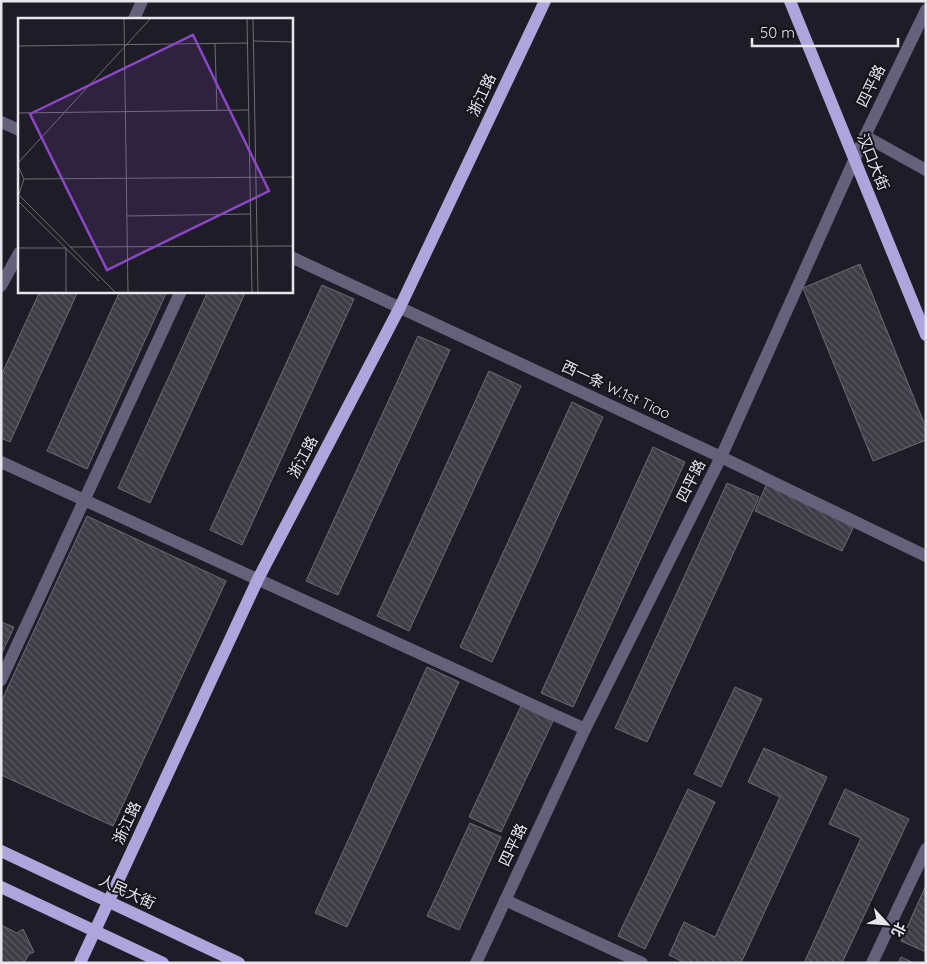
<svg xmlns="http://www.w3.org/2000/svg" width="927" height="964" viewBox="0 0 927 964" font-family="Quicksand,'Noto Sans SC',sans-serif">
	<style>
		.building { fill: url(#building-back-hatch); stroke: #6c6b76 }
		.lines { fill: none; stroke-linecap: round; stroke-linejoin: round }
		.minor { stroke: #65617b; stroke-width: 12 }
		.major { stroke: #ada5db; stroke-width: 12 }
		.labels { text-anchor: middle; stroke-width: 4; stroke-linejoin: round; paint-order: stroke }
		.street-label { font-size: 15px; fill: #e7e6ed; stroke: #15131c }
		.inset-road { fill: none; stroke: #6e6d76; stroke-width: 1 }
		.view { fill: #8b48c6; fill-opacity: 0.15; stroke: #8b48c6; stroke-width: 2.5 }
		.inset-edge { fill: none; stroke: #e7e6ed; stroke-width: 2.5 }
	</style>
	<defs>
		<pattern id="building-back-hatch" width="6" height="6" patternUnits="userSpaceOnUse" patternTransform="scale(1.25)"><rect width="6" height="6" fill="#3e3d47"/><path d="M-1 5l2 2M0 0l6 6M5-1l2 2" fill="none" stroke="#5a5962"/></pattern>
	</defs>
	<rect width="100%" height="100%" fill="#1e1c26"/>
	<g class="building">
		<path d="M 860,264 L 926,428 L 926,440 L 873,461 L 803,288 Z"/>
		<path d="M 322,285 L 354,299 L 242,545 L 210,530 Z"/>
		<path d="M 40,291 L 78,291 L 10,442 L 1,438 L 1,376 Z"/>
		<path d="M 120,291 L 167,291 L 87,469 L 47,451 Z"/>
		<path d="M 208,291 L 246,291 L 150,503 L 118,488 Z"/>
		<path d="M 418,336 L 450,350 L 338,595 L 306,581 Z"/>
		<path d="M 489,371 L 521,386 L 409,631 L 377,616 Z"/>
		<path d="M 572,402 L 603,417 L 492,662 L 460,647 Z"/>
		<path d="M 653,447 L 685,462 L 573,707 L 541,693 Z"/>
		<path d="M 727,483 L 759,497 L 647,742 L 615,728 Z"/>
		<path d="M 767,483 L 855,524 L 842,551 L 755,511 Z"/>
		<path d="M 87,516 L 226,581 L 113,826 L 1,775 L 1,702 Z"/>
		<path d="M 1,622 L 14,627 L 1,655 Z"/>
		<path d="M 427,667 L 459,682 L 347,927 L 315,913 Z"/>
		<path d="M 735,687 L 762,699 L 721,787 L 694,774 Z"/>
		<path d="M 521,706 L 553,721 L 501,832 L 469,817 Z"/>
		<path d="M 764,748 L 827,777 L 741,963 L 685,963 L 669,955 L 684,922 L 715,937 L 780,797 L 748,782 Z"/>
		<path d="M 688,789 L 715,802 L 645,949 L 618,936 Z"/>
		<path d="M 845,789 L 909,819 L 842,963 L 804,963 L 861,838 L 829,824 Z"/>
		<path d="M 470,823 L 501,837 L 459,930 L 427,916 Z"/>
		<path d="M 926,885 L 926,952 L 901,941 Z"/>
		<path d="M 1,925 L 17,933 L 23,929 L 34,952 L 29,954 L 24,963 L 1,963 Z"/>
		<path d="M 901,957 L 914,963 L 898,963 Z"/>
	</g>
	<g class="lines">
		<g class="minor">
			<path d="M 134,19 L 142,1"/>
			<path d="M 1,122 L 19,130"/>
			<path d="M 865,136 L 926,170"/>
			<path d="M 291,257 L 721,457 L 926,556"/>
			<path d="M 1,286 L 19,253"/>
			<path d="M 1,462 L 585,729"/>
			<path d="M 1,680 L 181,291"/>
			<path d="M 505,900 L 642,963"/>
			<path d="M 476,963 L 585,729 L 721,457 L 865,136 L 926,10"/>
			<path d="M 872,963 L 926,849"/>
		</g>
		<g class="major">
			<path d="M 790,1 L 926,335"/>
			<path d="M 1,851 L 239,963"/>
			<path d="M 1,887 L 163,963"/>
			<path d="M 80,963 L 258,579 L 400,307 L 545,1"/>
		</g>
	</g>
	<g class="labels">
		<g class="street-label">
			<text transform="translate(871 86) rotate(-64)" y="5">四平路</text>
			<text transform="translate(482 95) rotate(-65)" y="5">浙江路</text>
			<text transform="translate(873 162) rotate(68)" y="5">汉口大街</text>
			<text transform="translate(616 390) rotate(25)" y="5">西一条 W.1st Tiao</text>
			<text transform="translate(303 457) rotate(-62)" y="5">浙江路</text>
			<text transform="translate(691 481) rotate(-63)" y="5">四平路</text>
			<text transform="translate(127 823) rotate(-65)" y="5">浙江路</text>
			<text transform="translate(513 845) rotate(-65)" y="5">四平路</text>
			<text transform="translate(127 892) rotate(25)" y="5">人民大街</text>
		</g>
	</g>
	<g transform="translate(18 18)">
		<rect width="275" height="275" fill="#1e1c26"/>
		<path class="inset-road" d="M 106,0 L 110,275M 229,0 L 234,275M 235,0 L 240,275M 236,23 L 275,24M 197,26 L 199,93M 0,28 L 230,25M 0,95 L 231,92M 0,145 L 133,0M 0,148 L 6,161 L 0,179M 6,161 L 275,159M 2,178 L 98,275M 0,183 L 81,263M 108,198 L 232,196M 52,229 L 275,228M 0,230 L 48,230 L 48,275"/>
		<path class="view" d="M 175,17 L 251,173 L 89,252 L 12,96 Z"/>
		<rect width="275" height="275" class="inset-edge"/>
	</g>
	<rect width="927" height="964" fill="none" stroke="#e7e6ed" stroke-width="5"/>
	<g transform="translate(887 924) rotate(116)" stroke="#15131c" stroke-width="4" paint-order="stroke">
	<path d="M0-4L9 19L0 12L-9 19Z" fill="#e7e6ed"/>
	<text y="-8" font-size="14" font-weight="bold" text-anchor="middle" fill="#e7e6ed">北</text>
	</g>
	<path d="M752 38v8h146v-8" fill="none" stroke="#e7e6ed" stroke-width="2.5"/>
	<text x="760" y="38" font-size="15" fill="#e7e6ed" stroke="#15131c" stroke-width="4" paint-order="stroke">50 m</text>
</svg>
